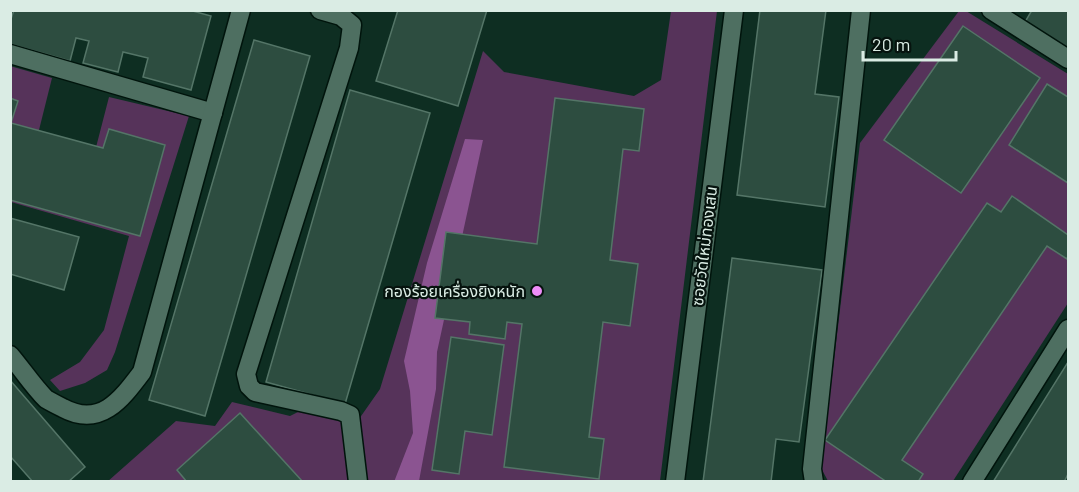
<svg xmlns="http://www.w3.org/2000/svg" width="1079" height="492" viewBox="0 0 1079 492" font-family="Barlow,'Noto Sans Thai',sans-serif">
	<style>
		.green { fill: #56335a }
		.water { fill: #8b5491 }
		.building { fill: #2d4d40; stroke: #547567; stroke-width: 1.5 }
		.lines { fill: none; stroke-linecap: round; stroke-linejoin: round }
		.lane-casing { stroke: #00140c; stroke-width: 21 }
		.street-casing { stroke: #00140c; stroke-width: 21 }
		.lane { stroke: #4e6f61; stroke-width: 18 }
		.street { stroke: #4e6f61; stroke-width: 18 }
		.poi-dot { fill: #ee8cf8; stroke: #06130e; stroke-width: 2 }
		.labels { text-anchor: middle; stroke-width: 4.5; stroke-linejoin: round; paint-order: stroke }
		.street-label { font-size: 16px; fill: #daece4; stroke: #06130e }
		.poi-label { font-size: 16px; fill: #daece4; stroke: #06130e; text-anchor: end }
	</style>
	<rect width="100%" height="100%" fill="#0e2e22"/>
	<g class="green">
		<path d="M 671,11 L 717,11 L 660,481 L 107,482 L 176,421 L 215,426 L 232,402 L 290,416 L 308,407 L 359,419 L 380,389 L 483,51 L 504,72 L 634,96 L 661,80 Z"/>
		<path d="M 959,11 L 966,11 L 1068,74 L 1068,303 L 953,481 L 828,481 L 821,468 L 860,143 Z"/>
		<path d="M 10,66 L 52,78 L 37,138 L 94,155 L 109,97 L 189,116 L 115,352 L 107,370 L 85,383 L 60,391 L 50,380 L 80,362 L 104,330 L 129,236 L 11,202 Z"/>
	</g>
	<path class="water" d="M 465,139 L 483,140 L 437,352 L 436,389 L 419,481 L 394,482 L 413,433 L 410,391 L 404,361 L 427,263 Z"/>
	<g class="building">
		<path d="M 14,10 L 189,10 L 211,16 L 191,90 L 143,77 L 148,58 L 123,52 L 118,72 L 83,63 L 89,41 L 76,38 L 70,61 L 10,44 L 10,22 Z"/>
		<path d="M 398,10 L 487,10 L 458,106 L 376,81 Z"/>
		<path d="M 760,10 L 826,10 L 815,94 L 839,97 L 825,207 L 737,195 Z"/>
		<path d="M 1032,10 L 1068,10 L 1068,50 L 1025,22 Z"/>
		<path d="M 963,26 L 1040,78 L 961,193 L 884,140 Z"/>
		<path d="M 254,40 L 310,56 L 205,416 L 149,400 Z"/>
		<path d="M 1047,84 L 1068,97 L 1068,183 L 1009,145 Z"/>
		<path d="M 350,90 L 430,113 L 345,404 L 266,382 Z"/>
		<path d="M 10,98 L 18,101 L 11,123 L 103,148 L 109,129 L 165,145 L 140,236 L 10,200 Z"/>
		<path d="M 555,98 L 644,109 L 639,151 L 623,149 L 610,260 L 638,264 L 630,326 L 603,322 L 589,437 L 604,439 L 599,479 L 504,467 L 522,324 L 507,322 L 505,339 L 469,334 L 470,322 L 435,318 L 446,232 L 537,244 Z"/>
		<path d="M 1012,196 L 1068,235 L 1068,256 L 1067,259 L 1047,246 L 902,460 L 923,474 L 918,482 L 887,482 L 825,440 L 987,203 L 1001,212 Z"/>
		<path d="M 10,218 L 79,237 L 64,290 L 10,274 Z"/>
		<path d="M 732,258 L 822,270 L 799,442 L 776,439 L 771,482 L 703,482 Z"/>
		<path d="M 451,337 L 504,345 L 492,435 L 465,431 L 459,474 L 432,470 Z"/>
		<path d="M 1068,362 L 1068,474 L 1064,482 L 993,482 Z"/>
		<path d="M 10,380 L 85,467 L 68,482 L 33,482 L 10,456 Z"/>
		<path d="M 240,413 L 303,482 L 187,482 L 177,470 Z"/>
	</g>
	<g class="lines">
		<defs>
			<g id="lane">
				<path d="M 320,10 L 341,16 L 352,25 L 349,48 L 246,374 L 249,386 L 255,392 L 341,411 L 350,415 L 358,482"/>
				<path d="M 991,10 L 1068,59"/>
				<path d="M 10,54 L 213,113"/>
				<path d="M 10,355 C 22,369 33,386 46,399 C 51,402 57,405 63,408 C 100,428 121,400 142,372 L 241,10"/>
				<path d="M 814,482 L 812,469 L 861,10"/>
				<path d="M 972,482 L 1068,329"/>
			</g>
			<path id="street" d="M 675,482 L 734,10"/>
		</defs>
		<use href="#lane" class="lane-casing"/>
		<use href="#street" class="street-casing"/>
		<use href="#lane" class="lane"/>
		<use href="#street" class="street"/>
	</g>
	<circle class="poi-dot" cx="537" cy="291" r="6"/>
	<g class="labels">
		<g class="street-label">
			<text transform="translate(704 246) rotate(-83)" y="6">ซอยวัดใหม่ทองเสน</text>
		</g>
		<g class="poi-label">
			<text x="525" y="297">กองร้อยเครื่องยิงหนัก</text>
		</g>
	</g>
	<rect width="1079" height="492" fill="none" stroke="#daece4" stroke-width="24"/>
	<path d="M863 51v9h93v-9" fill="none" stroke="#daece4" stroke-width="3"/>
	<text x="872" y="51" font-size="18" fill="#daece4" stroke="#06130e" stroke-width="4.5" paint-order="stroke">20 m</text>
</svg>
